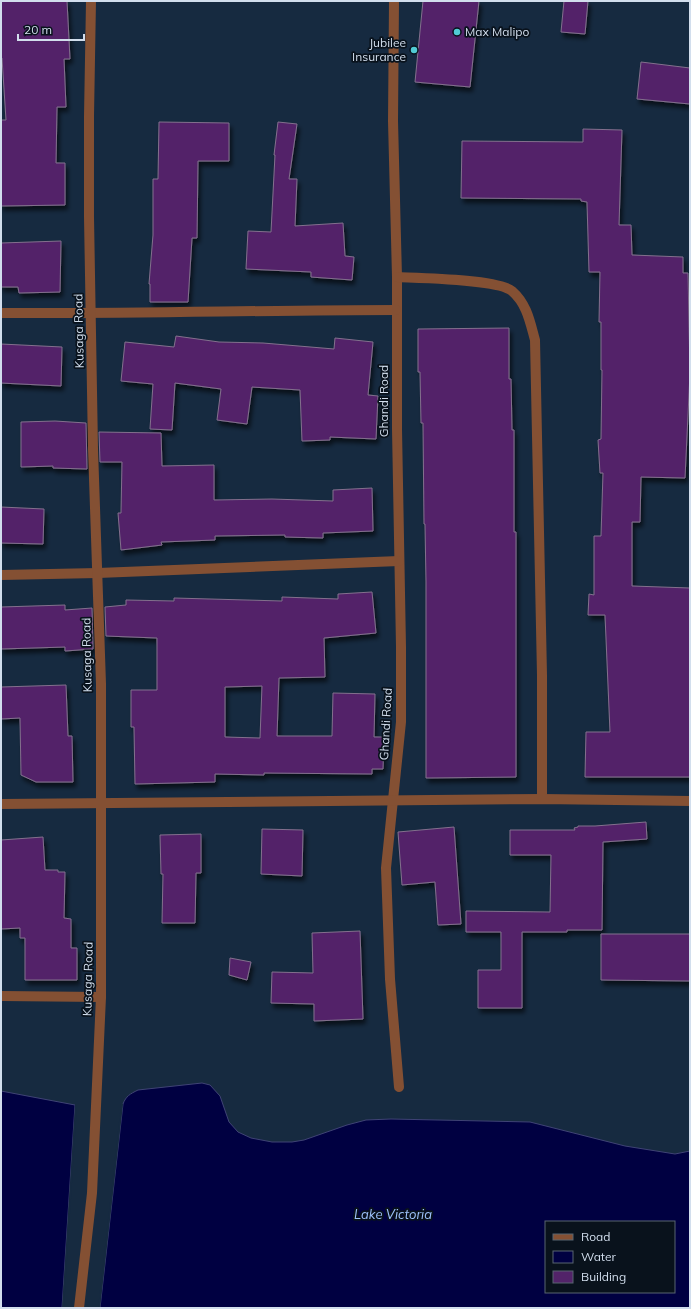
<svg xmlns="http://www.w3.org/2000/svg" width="691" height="1309" viewBox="0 0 691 1309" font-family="Mulish,sans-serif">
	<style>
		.water { fill: #000041; stroke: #3f4375; fill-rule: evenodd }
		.pier { fill: #162a40 }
		.building { fill: #522369; stroke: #83708d; fill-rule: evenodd; filter: url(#shadow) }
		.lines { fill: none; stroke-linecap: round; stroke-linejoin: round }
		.street { stroke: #845033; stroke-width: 10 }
		.poi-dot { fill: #51ccd4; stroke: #09121c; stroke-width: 1.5 }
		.labels { text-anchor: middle; stroke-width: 3.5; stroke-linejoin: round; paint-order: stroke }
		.poi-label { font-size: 12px; fill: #d2deed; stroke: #09121c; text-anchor: start }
		.street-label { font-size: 12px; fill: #d2deed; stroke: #09121c }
		.water-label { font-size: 13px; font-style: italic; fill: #9ec2fc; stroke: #09121c }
	</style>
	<defs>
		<filter id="shadow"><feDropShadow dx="2.5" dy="4.5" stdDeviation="2" flood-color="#0009"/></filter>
	</defs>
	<rect width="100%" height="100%" fill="#162a40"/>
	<g class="water">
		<path d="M 202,1083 L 210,1085 L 220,1096 L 229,1122 L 238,1132 L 251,1138 L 272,1142 L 292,1142 L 304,1140 L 347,1125 L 366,1120 L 391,1119 L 530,1122 L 625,1146 L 675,1154 L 690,1151 L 690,1308 L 100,1308 L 123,1104 C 126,1096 130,1094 138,1090 ZM 546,1222 L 674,1222 L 674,1292 L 546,1292 Z"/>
		<path d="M 1,1091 L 75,1105 L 62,1308 L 1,1308 Z"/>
	</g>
	<g class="pier">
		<path d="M 121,1104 L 123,1104 L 100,1308 L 98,1308 Z"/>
		<path d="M 75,1105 L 77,1105 L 64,1308 L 62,1308 Z"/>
	</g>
	<g class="building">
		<path d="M 1,1 L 67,1 L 70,59 L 64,59 L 66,107 L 57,107 L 56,163 L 65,163 L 65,205 L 1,206 L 1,120 L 6,120 L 2,58 L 1,58 Z"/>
		<path d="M 423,1 L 479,1 L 470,87 L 415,82 Z"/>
		<path d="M 564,1 L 588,1 L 585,34 L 561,32 Z"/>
		<path d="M 641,62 L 690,68 L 690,104 L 637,99 Z"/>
		<path d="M 159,122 L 229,123 L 229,161 L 198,161 L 197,238 L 192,238 L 188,302 L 150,302 L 150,284 L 149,284 L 153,235 L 153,179 L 158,179 Z"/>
		<path d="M 278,122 L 297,124 L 289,179 L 297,179 L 295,226 L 343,223 L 345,256 L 354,257 L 352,280 L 311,277 L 311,272 L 246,269 L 248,231 L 271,232 L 275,155 L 274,155 Z"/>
		<path d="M 583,129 L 622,130 L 619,225 L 631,225 L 632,255 L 683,257 L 683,273 L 688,273 L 690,373 L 685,478 L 641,477 L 640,522 L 632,522 L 632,586 L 690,588 L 690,777 L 585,777 L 586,732 L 610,732 L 605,615 L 588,615 L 589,594 L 594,595 L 594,536 L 601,536 L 603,473 L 600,473 L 598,440 L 601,439 L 602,370 L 601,370 L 601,322 L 599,322 L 600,272 L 589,272 L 587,202 L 581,201 L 581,199 L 461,198 L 462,141 L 583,142 Z"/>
		<path d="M 61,241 L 60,292 L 19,293 L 18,287 L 1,287 L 1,243 Z"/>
		<path d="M 509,328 L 509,379 L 511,379 L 512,430 L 514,430 L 514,532 L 516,532 L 516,777 L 426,778 L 426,582 L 425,524 L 424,524 L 423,423 L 421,423 L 420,372 L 418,372 L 418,329 Z"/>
		<path d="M 176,336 L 219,342 L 263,343 L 334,349 L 335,338 L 373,342 L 368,395 L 378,396 L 376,439 L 330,437 L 330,440 L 302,441 L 300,390 L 252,387 L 247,424 L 217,420 L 221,389 L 175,383 L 172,430 L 150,429 L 153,384 L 121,381 L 125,342 L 174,347 Z"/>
		<path d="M 1,344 L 62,347 L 61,386 L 1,383 Z"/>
		<path d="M 55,421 L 86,423 L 87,469 L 53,468 L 53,466 L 21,467 L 21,422 Z"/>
		<path d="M 99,432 L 161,433 L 162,466 L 214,465 L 214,500 L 272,499 L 333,501 L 333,490 L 372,488 L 373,531 L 323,533 L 323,538 L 285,537 L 285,535 L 215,536 L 215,540 L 161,542 L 162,545 L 121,550 L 118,513 L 121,513 L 122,462 L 100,462 Z"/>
		<path d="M 1,507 L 44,509 L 43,544 L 1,543 Z"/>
		<path d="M 372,592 L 376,633 L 324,638 L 325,677 L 279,678 L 277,736 L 332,736 L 333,693 L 375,694 L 374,737 L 384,737 L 383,769 L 372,769 L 372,774 L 264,773 L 264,775 L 215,774 L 215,782 L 135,784 L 134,727 L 131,727 L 131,690 L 157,690 L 157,638 L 106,636 L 105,607 L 126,605 L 126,600 L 174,601 L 174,598 L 282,601 L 282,597 L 338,599 L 338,594 ZM 262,686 L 260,738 L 225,737 L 225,687 Z"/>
		<path d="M 65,605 L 65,610 L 92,608 L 93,649 L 65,651 L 65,647 L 1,649 L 1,607 Z"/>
		<path d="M 66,685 L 68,736 L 72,736 L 73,782 L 36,782 L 21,775 L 20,718 L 1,719 L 1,687 Z"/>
		<path d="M 646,822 L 647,839 L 603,842 L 602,930 L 567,930 L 567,932 L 522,932 L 522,1008 L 478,1008 L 478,970 L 501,970 L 501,932 L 466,932 L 466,911 L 550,912 L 551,855 L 510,855 L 510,830 L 575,830 L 574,828 L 578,827 L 578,826 L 595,826 Z"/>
		<path d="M 454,827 L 461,924 L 438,925 L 435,882 L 402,885 L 398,832 Z"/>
		<path d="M 262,829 L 303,830 L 302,876 L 261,874 Z"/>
		<path d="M 201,834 L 201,873 L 196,873 L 195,923 L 162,923 L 163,874 L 161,874 L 160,835 Z"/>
		<path d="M 43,837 L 45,870 L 58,870 L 58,872 L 65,872 L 64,918 L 71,919 L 71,948 L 77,948 L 77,980 L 25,980 L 25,938 L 20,938 L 20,928 L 1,929 L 1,840 Z"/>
		<path d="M 360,931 L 363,1019 L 314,1021 L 314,1004 L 271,1003 L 272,972 L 313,973 L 312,933 Z"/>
		<path d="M 601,934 L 690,934 L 690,981 L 601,980 Z"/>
		<path d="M 230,958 L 251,962 L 247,980 L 229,975 Z"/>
	</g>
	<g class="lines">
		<g class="street">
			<path d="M 394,1 L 393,121 L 397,277 L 397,429 L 401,647 L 401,722 L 386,868 L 390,979 L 399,1087"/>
			<path d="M 397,277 C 419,278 498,279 512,291 C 527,304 530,322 535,340 L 542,675 L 542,799"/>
			<path d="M 1,313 C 133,314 265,310 396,310"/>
			<path d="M 1,575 L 98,573 L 399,561"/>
			<path d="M 1,804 L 542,799 L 690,801"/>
			<path d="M 1,996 L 101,997"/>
			<path d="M 79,1308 L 92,1193 L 101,997 L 101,684 L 93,449 L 89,217 L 89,116 L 91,1"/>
		</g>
	</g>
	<g class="poi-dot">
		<circle cx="457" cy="32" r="4"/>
		<circle cx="414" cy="50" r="4"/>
	</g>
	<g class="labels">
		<g class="poi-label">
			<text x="465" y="36">Max Malipo</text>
			<text x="406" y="47" text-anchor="end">Jubilee<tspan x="406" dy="14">Insurance</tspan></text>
		</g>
		<g class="street-label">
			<text transform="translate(79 331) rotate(-91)" y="4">Kusaga Road</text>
			<text transform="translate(384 401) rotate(-90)" y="4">Ghandi Road</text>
			<text transform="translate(87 655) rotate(-91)" y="4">Kusaga Road</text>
			<text transform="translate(386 724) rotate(-87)" y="4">Ghandi Road</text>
			<text transform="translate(88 979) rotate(-89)" y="4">Kusaga Road</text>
		</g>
		<g class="water-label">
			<text x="393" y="1219">Lake Victoria</text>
		</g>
	</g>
	<rect width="691" height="1309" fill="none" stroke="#d2deed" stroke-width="4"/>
	<rect x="545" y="1221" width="130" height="72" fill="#09121c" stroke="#596470"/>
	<rect x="553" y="1234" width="20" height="6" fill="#845033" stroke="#596470"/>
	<text x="581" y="1241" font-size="12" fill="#d2deed">Road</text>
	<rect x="553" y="1251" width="20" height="12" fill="#000041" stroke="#596470"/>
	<text x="581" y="1261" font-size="12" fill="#d2deed">Water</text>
	<rect x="553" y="1271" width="20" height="12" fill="#522369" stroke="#596470"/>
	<text x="581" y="1281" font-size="12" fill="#d2deed">Building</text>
	<path d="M18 34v6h66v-6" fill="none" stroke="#d2deed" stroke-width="2"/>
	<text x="24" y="34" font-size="12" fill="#d2deed" stroke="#09121c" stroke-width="3" paint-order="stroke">20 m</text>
</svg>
